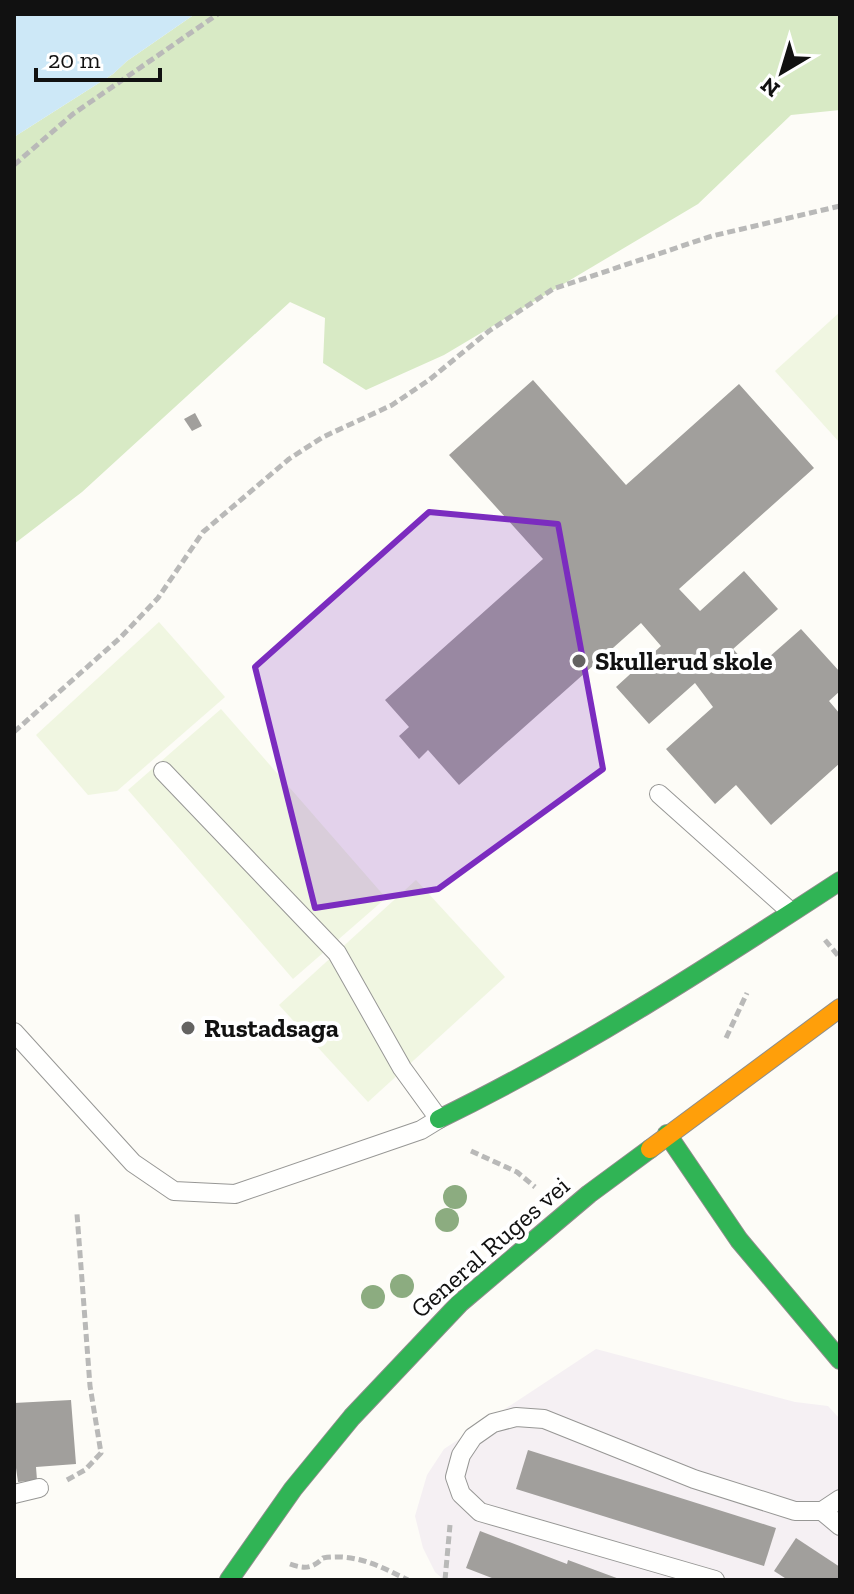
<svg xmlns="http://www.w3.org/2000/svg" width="854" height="1594" viewBox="0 0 854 1594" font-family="'Zilla Slab',serif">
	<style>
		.industrial { fill: #f5f0f3 }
		.forest { fill: #d8eac5 }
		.pitch { fill: #f0f6e1 }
		.water { fill: #cde8f7 }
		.building { fill: #a19f9c }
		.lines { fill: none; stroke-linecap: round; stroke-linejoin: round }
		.lane-casing { stroke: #979795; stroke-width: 20 }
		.fast-casing { stroke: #8e8d8b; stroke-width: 20 }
		.slow-casing { stroke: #8e8d8b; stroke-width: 20 }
		.path { stroke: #b9b9b8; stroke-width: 5; stroke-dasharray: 8 4; stroke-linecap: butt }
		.lane { stroke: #fffffe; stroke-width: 18 }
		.fast { stroke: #30b455; stroke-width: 18 }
		.slow { stroke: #ff9f0a; stroke-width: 18 }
		.tree { fill: #8cac80 }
		.marked { fill: #7b2cbf; fill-opacity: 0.2; stroke: #7b2cbf; stroke-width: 6; stroke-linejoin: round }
		.poi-dot { fill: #646362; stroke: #fff; stroke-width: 3 }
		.labels { text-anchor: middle; stroke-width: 8; stroke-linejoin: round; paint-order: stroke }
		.poi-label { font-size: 26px; font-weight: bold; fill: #111; stroke: #fff; text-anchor: start }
		.street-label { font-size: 26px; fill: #111; stroke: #fff }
	</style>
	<rect width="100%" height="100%" fill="#fdfcf7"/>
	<path class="industrial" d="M 596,1349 L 795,1402 L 828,1406 L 840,1419 L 840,1580 L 444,1580 L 435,1572 L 423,1548 L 415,1516 L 427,1475 L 444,1449 Z"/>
	<path class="forest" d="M 195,14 L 840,14 L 840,110 L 791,115 L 698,204 L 444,355 L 366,390 L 323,363 L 325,318 L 290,302 L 82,492 L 14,544 L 14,137 L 113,74 L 127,61 Z"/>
	<g class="pitch">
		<path d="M 840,312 L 840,443 L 775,371 Z"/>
		<path d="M 159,622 L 225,697 L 117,791 L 88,795 L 36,735 Z"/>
		<path d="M 221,709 L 386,898 L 293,979 L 128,790 Z"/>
		<path d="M 416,880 L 505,977 L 368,1102 L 279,1005 Z"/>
	</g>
	<path class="water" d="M 14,14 L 195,14 L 127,61 L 113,74 L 14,137 Z"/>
	<g class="building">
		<path d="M 533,380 L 626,485 L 739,384 L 814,468 L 679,589 L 700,611 L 744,571 L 778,609 L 733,649 L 753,671 L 801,629 L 840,672 L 840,691 L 829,701 L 840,714 L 840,763 L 771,825 L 736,785 L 715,804 L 666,749 L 713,707 L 695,683 L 649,724 L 616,687 L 661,646 L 641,623 L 459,785 L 428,750 L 419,759 L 399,736 L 409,727 L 385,700 L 543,559 L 449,455 Z"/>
		<path d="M 195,413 L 202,426 L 192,431 L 184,419 Z"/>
		<path d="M 71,1400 L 76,1464 L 36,1467 L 37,1480 L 18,1482 L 16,1468 L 14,1469 L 14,1403 Z"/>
		<path d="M 528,1450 L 776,1528 L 764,1566 L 516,1489 Z"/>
		<path d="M 480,1531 L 567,1564 L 568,1560 L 622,1580 L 497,1580 L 466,1568 Z"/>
		<path d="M 796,1538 L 840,1567 L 840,1580 L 788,1580 L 774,1571 Z"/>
	</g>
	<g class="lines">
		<defs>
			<g id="lane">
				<path d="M 659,794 L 791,912"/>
				<path d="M 14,1032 L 133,1163 L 174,1191 L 235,1194 L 421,1130 L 439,1119 L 402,1068 L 337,953 L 163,771"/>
				<path d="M 14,1494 L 39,1488"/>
				<path d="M 822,1511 L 840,1526"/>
				<path d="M 715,1580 L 480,1512 L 461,1494 L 455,1477 L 461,1455 L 473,1437 L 493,1423 L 516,1417 L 544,1419 L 694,1479 L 795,1511 L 822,1511 L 840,1499"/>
			</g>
			<g id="fast">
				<path d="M 439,1119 C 579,1051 710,966 840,881"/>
				<path d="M 667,1134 L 739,1240 L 840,1360"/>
				<path d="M 229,1580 L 293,1489 L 352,1417 L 460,1303 L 589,1194 L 650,1149"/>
			</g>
			<path id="slow" d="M 650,1149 L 840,1008"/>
		</defs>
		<use href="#lane" class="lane-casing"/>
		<use href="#fast" class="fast-casing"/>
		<use href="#slow" class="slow-casing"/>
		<g class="path">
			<path d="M 14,165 L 73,114 L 218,14"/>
			<path d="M 14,732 L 121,637 L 158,598 L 203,532 L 289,459 L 323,437 L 392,405 L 429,380 L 489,331 L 553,289 L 712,236 L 840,206"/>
			<path d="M 825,940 L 840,958"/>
			<path d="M 726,1038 L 747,993"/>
			<path d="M 471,1151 L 517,1172 L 535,1187"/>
			<path d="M 67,1480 L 85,1470 L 101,1453 L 90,1386 L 77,1214"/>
			<path d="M 290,1564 C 304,1569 312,1569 323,1558 C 355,1553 380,1566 408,1580"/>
			<path d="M 445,1580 L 450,1525"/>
		</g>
		<use href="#lane" class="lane"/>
		<use href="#fast" class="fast"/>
		<use href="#slow" class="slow"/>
	</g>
	<g class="tree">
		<circle cx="455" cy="1197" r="12"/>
		<circle cx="447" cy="1220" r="12"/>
		<circle cx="402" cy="1286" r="12"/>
		<circle cx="373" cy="1297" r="12"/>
	</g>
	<path class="marked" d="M 429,512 L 558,524 L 603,769 L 438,889 L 315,908 L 255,667 Z"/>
	<g class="poi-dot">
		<circle cx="579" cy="661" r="8"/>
		<circle cx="188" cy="1028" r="8"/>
	</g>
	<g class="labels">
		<g class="poi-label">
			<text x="595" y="670">Skullerud skole</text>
			<text x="204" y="1037">Rustadsaga</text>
		</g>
		<g class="street-label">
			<text transform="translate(490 1247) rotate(-41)" y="9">General Ruges vei</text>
		</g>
	</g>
	<rect width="854" height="1594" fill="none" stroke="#111111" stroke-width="32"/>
	<g transform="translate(782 72) rotate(218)" stroke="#ffffff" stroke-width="6" paint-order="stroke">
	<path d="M0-6L14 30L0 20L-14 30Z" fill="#111111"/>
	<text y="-12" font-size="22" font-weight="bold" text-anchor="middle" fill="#111111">N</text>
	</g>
	<path d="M36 68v12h124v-12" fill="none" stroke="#111111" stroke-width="4"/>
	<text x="48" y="68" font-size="24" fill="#111111" stroke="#ffffff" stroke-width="6" paint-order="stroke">20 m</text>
</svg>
